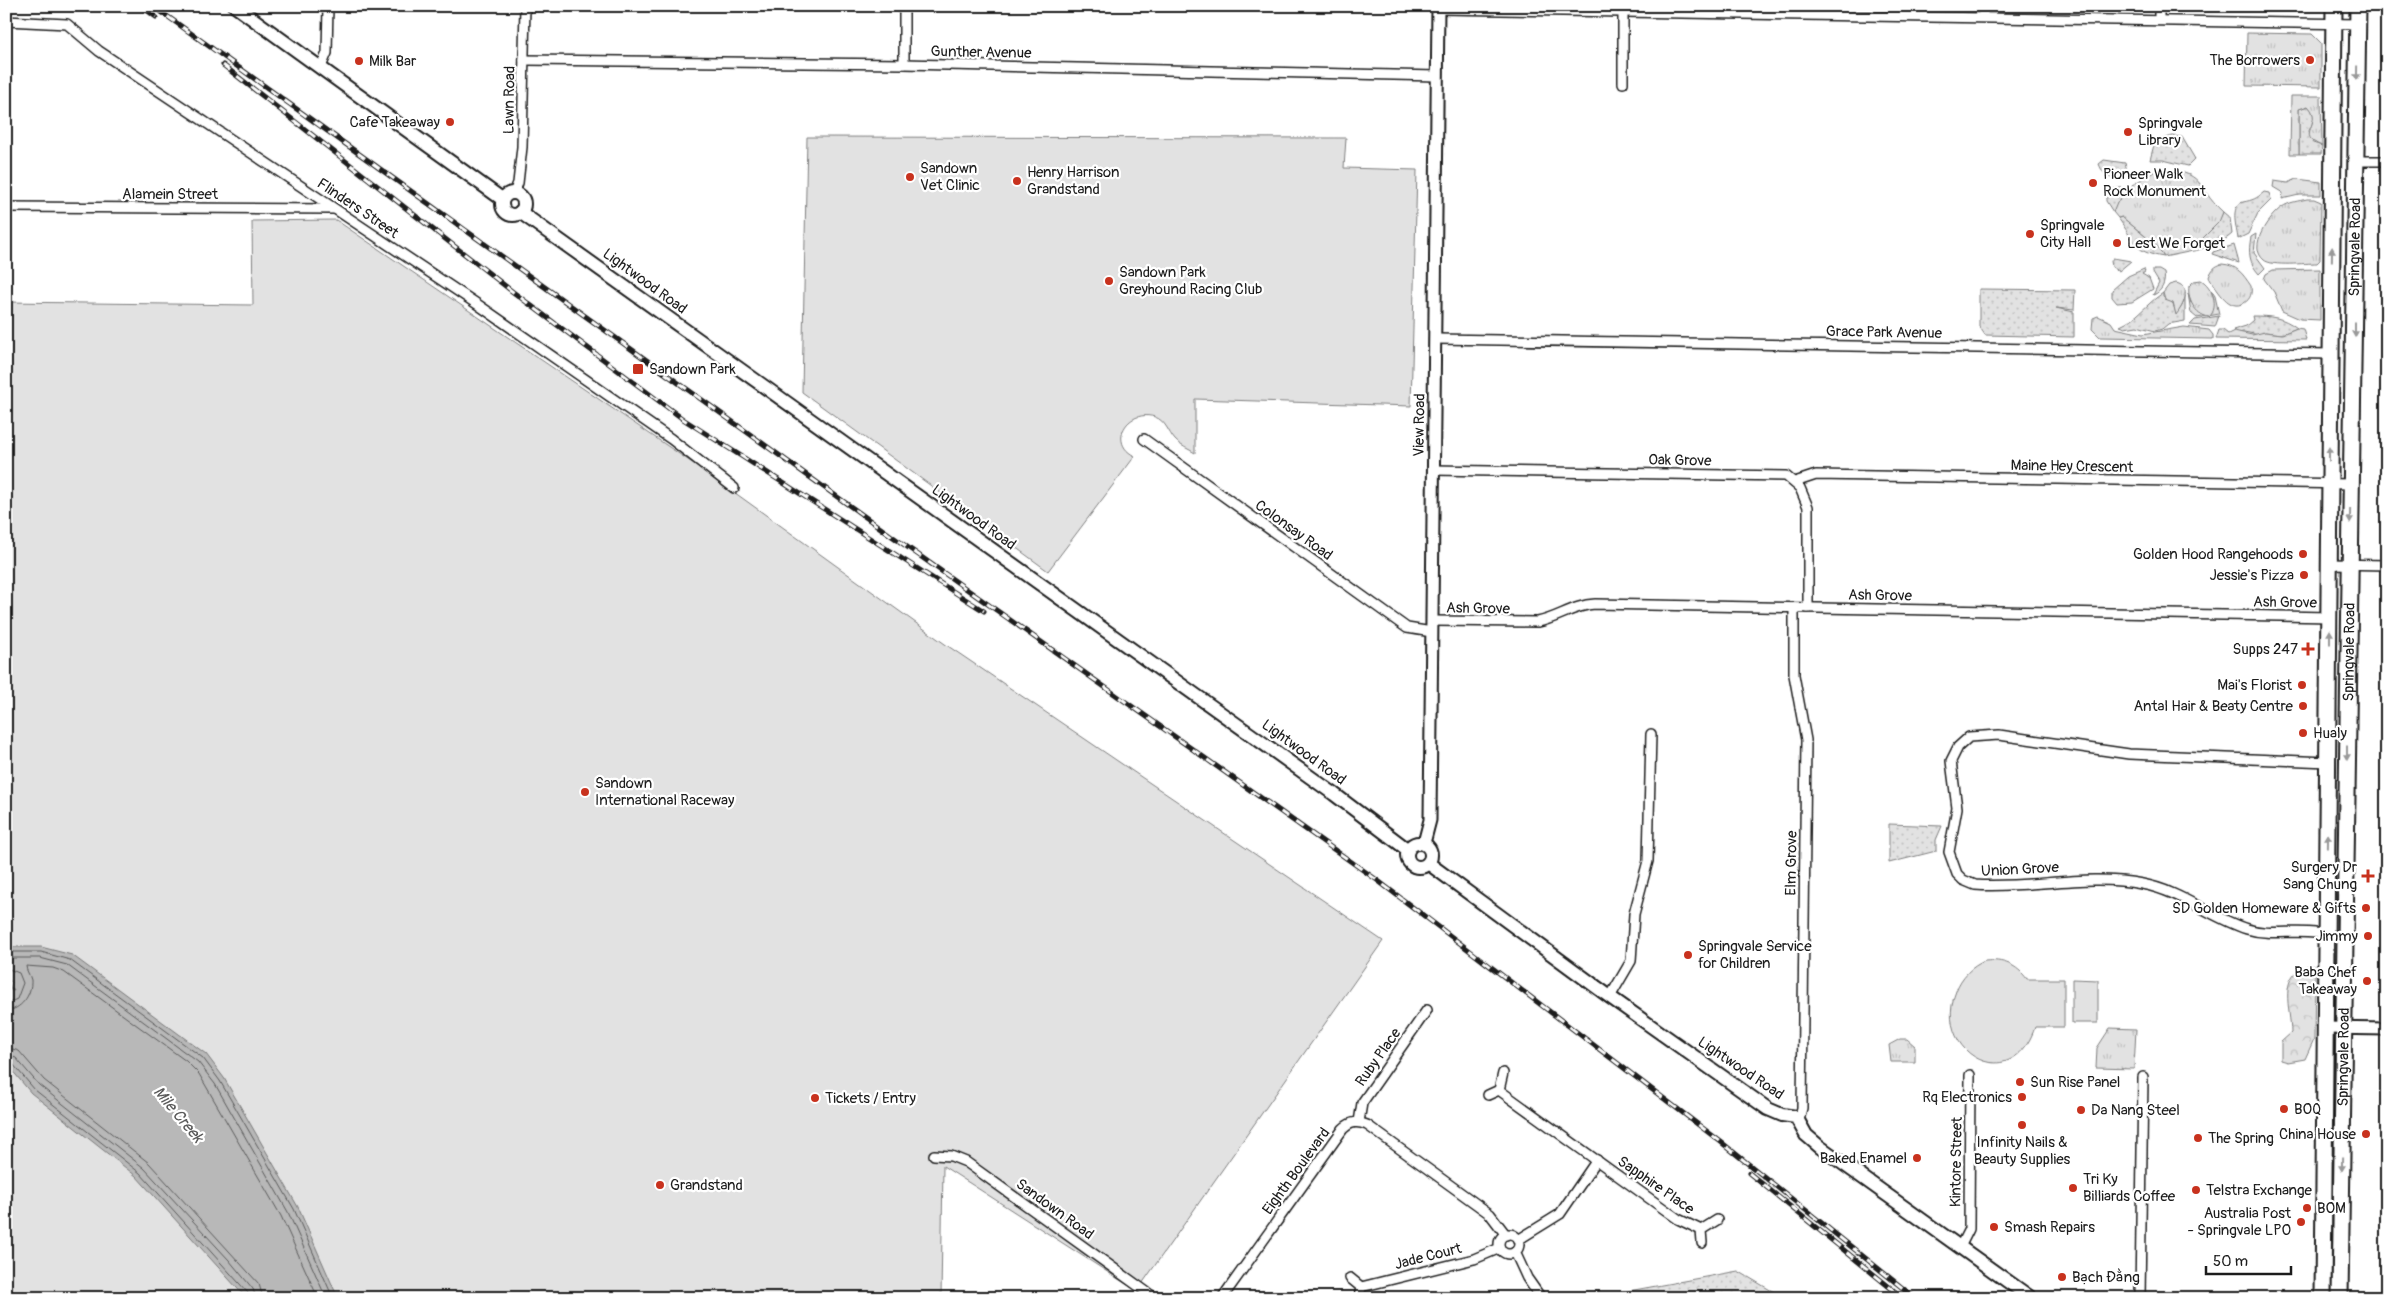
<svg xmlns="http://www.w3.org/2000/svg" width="2393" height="1304" viewBox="0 0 2393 1304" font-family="Pangolin,sans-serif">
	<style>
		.grass { fill: url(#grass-dots); stroke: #7f7f7f }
		.forest { fill: url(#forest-crowns); stroke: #7f7f7f }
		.park { fill: url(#park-tufts); stroke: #7f7f7f }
		.pitch { fill: #e2e2e2; stroke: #7f7f7f }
		.water { fill: #b8b8b8; stroke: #7a7a7a }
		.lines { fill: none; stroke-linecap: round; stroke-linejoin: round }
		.shore { stroke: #5a5a5a; stroke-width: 1 }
		.stream { stroke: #7a7a7a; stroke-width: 3 }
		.minor-casing { stroke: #1c1c1c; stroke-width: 12 }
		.tertiary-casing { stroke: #1c1c1c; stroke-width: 15 }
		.secondary-casing { stroke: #1c1c1c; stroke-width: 16 }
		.trunk-casing { stroke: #1c1c1c; stroke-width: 19 }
		.minor { stroke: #fff; stroke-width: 9 }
		.tertiary { stroke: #fff; stroke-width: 11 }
		.secondary { stroke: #fff; stroke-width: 12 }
		.trunk { stroke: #fff; stroke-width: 15 }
		.rail-casing { stroke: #1c1c1c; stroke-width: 5 }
		.rail { stroke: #fff; stroke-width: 3; stroke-dasharray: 9; stroke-linecap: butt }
		.oneway { fill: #999 }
		.poi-dot { fill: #c8321e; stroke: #fff; stroke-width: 2 }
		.labels { text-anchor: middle; stroke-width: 4.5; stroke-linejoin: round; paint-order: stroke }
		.street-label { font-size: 15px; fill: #1c1c1c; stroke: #fff }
		.poi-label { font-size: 15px; fill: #1c1c1c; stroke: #fff; text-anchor: start }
		.water-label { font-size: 16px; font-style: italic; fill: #5a5a5a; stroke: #fff }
	</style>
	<defs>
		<pattern id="grass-dots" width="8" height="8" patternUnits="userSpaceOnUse" patternTransform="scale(1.25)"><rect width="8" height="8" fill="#e2e2e2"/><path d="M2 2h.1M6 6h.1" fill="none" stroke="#c1c1c1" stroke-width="1.8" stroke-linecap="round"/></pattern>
		<pattern id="forest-crowns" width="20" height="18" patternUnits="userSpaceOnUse" patternTransform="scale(1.25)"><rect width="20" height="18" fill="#e2e2e2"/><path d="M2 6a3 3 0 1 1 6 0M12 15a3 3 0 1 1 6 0" fill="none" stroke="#c1c1c1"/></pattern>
		<pattern id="park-tufts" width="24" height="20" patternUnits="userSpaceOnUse" patternTransform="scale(1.25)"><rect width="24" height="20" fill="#e2e2e2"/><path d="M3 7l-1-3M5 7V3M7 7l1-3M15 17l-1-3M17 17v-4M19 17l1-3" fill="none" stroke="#c1c1c1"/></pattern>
	</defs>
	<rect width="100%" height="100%" fill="#fff"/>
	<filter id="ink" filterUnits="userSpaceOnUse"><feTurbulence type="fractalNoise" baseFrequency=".02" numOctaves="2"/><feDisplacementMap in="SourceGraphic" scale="10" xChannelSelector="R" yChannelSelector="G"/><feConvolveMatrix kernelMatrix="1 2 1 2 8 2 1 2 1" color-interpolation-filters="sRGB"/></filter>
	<g filter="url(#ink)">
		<g class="grass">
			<path d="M 2308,106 C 2317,115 2314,120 2309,131 L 2313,143 L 2322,146 L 2321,154 L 2299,154 L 2299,109 Z"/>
			<path d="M 2173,136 L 2182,137 L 2195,159 L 2188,166 L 2163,160 L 2150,160 L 2155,141 Z"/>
			<path d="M 2104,160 L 2125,163 L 2128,175 C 2114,182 2105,179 2099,164 Z"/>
			<path d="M 2128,187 C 2124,196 2117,202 2113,212 L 2106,201 L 2106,194 L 2111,189 Z"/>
			<path d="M 2264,192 L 2269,193 L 2271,200 L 2258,213 L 2248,234 L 2238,239 C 2237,229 2229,206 2243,202 C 2253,200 2256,199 2264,192 Z"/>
			<path d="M 2223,212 L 2230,218 L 2232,234 L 2222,242 L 2198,250 L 2197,244 L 2218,222 Z"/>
			<path d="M 2122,217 L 2156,245 L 2164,257 C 2131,252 2135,240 2118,218 Z"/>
			<path d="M 2256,234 L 2254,253 L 2265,268 L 2259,274 C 2249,263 2248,252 2251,237 Z"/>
			<path d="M 2234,245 L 2239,263 L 2212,254 L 2213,252 Z"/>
			<path d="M 2113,258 L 2131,261 L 2119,271 L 2112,267 L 2111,261 Z"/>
			<path d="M 2144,269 L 2145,272 L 2142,274 L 2149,278 L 2153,289 L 2132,302 L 2117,303 L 2112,297 L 2112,290 L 2128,276 Z"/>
			<path d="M 1979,289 L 2075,290 L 2074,310 L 2056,308 L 2074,312 L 2074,337 L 1985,335 L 1979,326 Z"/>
			<path d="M 2211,290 L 2215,296 L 2219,314 L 2197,318 L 2191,313 L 2188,293 L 2191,303 L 2214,299 Z"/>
			<path d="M 2163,293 L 2163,297 L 2173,303 L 2176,314 L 2182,306 L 2185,296 L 2185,321 L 2168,324 L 2162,329 L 2155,331 L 2137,326 L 2125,328 L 2120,326 C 2137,319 2147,303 2163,293 Z"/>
			<path d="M 2219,316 L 2215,327 L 2190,325 L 2195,320 Z"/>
			<path d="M 2252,316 C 2270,316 2283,317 2297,328 L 2282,334 L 2265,332 L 2259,335 L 2244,332 L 2237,333 L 2233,330 L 2246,326 L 2253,320 Z"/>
			<path d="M 1889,824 L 1942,826 L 1936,840 L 1936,851 L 1889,863 Z"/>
			<path d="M 1738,1271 L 1784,1298 L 1606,1298 L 1618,1293 Z"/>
		</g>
		<path class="forest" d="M 2310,965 L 2315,966 L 2315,975 L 2314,1039 L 2305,1059 L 2288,1062 L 2281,1060 L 2281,1042 L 2291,1033 C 2291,1010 2276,973 2310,965 Z"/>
		<g class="park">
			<path d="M 2247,33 L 2312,34 L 2321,43 L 2321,87 L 2246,86 Z"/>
			<path d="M 2291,96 L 2321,96 L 2322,146 C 2293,135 2325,123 2308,106 L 2299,109 L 2299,154 L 2290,154 Z"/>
			<path d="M 2157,170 C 2208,171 2193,185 2223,212 L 2219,222 L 2197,244 L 2198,250 L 2164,257 L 2156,245 L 2122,217 L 2118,218 L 2113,212 L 2117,202 L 2132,191 L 2132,185 Z"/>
			<path d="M 2297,179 L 2321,182 L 2321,195 L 2299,195 L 2282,199 L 2283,193 L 2273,187 L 2274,181 L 2288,183 Z"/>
			<path d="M 2307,199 L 2314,199 L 2321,202 L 2320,260 L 2317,263 C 2306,263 2272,267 2264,260 C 2247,246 2269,216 2282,207 C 2289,202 2299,201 2307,199 Z"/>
			<path d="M 2222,264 C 2237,265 2243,274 2251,286 C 2252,293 2251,299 2244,303 C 2229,312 2218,290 2211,281 L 2209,277 C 2212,269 2215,266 2222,264 Z"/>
			<path d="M 2320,269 L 2320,320 L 2300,319 L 2282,311 L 2274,292 L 2264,279 L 2266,274 L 2273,270 Z"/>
			<path d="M 2153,270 L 2159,270 L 2164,273 C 2166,282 2162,292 2153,295 L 2159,283 L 2153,273 Z"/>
			<path d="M 2201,280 C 2212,286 2220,307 2209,317 C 2195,315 2187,299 2189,286 L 2194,281 Z"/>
			<path d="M 2176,283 C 2193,287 2183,306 2176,315 L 2173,303 L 2165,300 L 2163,293 L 2169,285 Z"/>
			<path d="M 2098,316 L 2111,322 L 2115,328 L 2143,334 L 2184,327 L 2209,330 L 2213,335 L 2213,339 L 2100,337 L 2092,329 L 2093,318 Z"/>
			<path d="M 2297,328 L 2303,329 L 2306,340 L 2216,339 L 2219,330 L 2223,330 L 2228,334 L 2234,331 L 2252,335 L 2265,332 L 2282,334 Z"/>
			<path d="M 2110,1028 L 2136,1029 L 2134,1069 L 2096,1068 L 2097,1048 Z"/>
			<path d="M 1900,1039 L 1907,1039 L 1915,1046 L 1915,1062 L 1891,1062 L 1889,1045 Z"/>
		</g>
		<g class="pitch">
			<path d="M 807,137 L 1346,138 L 1344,168 L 1417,170 L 1411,406 L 1195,399 L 1195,453 C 1189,449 1180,446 1175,440 C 1168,432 1166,421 1155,417 C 1126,408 1108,444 1135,456 L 1048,571 L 802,392 Z"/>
			<path d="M 336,220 L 713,477 L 945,644 L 1383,941 L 1137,1291 L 943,1166 L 941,1298 L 6,1298 L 6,302 L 253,305 L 252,221 Z"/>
			<path d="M 1985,961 C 2003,959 2017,965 2027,979 L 2064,979 L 2064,1027 L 2035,1027 C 2012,1098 1931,1052 1956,991 C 1961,977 1972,966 1985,961 Z"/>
			<path d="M 2072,979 L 2098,980 L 2098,1023 L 2072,1023 Z"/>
		</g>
		<path class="water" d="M 6,947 L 41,947 L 72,955 L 206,1054 L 224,1078 L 298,1207 L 338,1298 L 246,1298 L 136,1176 L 31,1093 L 6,1063 L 6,998 L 12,982 L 6,979 Z"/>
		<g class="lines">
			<g class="shore">
				<path d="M 6,952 L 41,952 L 70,960 L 203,1058 L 220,1081 L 294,1209 L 333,1298"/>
				<path d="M 6,958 L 40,958 L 67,965 L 198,1062 L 215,1084 L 288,1212 L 326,1298"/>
				<path d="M 6,968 L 19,973 L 23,983 L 17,999 L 6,1004"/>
				<path d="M 6,1011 C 21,1010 32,995 31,980 C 30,975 26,971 26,966 L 53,968 L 64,972 L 186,1061 L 199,1074 L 281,1216 L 318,1298"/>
				<path d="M 6,1047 L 19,1051 L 44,1080 L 149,1163 L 259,1284 L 263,1298"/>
				<path d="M 6,1054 L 16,1058 L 39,1085 L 144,1168 L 229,1260 L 253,1289 L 256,1298"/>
				<path d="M 6,1061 L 12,1063 L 35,1090 L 140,1173 L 248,1293 L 250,1298"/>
			</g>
			<path class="stream" d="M 6,986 L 13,990"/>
			<defs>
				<g id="minor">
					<path d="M 904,6 L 904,64"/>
					<path d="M 1438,9 L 2358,24"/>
					<path d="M 1983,17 L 1983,6"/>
					<path d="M 2159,20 L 2159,6"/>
					<path d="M 6,21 L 67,24 L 99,51 L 477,304 L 671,439 L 734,488"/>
					<path d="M 524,60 L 904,64 L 1437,76"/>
					<path d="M 321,67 L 327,53 L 328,6"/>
					<path d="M 1623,83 L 1623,12"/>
					<path d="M 2356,161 L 2387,161"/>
					<path d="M 514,193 L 518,183 L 522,147 L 525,6"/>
					<path d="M 6,207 L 333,209"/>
					<path d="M 1436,339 L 2331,354"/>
					<path d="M 1144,439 L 1407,628 L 1432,632"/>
					<path d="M 1434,470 L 1786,476 L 1800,488 L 1808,507 L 1808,608"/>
					<path d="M 1795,482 L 1816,475 L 2350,484"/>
					<path d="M 2330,564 L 2387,565"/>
					<path d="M 1794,608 L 1794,675 L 1806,740 L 1802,1108 L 1799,1119"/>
					<path d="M 1432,621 L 1538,622 C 1558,618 1574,605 1595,604 L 2330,617"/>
					<path d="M 2328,762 L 2129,754 L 1999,735 L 1969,737 L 1958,747 L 1951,761 L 1957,808 L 1949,852 L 1957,874 L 1963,880 L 1975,885 C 2031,889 2086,873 2142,884 C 2181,891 2210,917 2247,929 C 2269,936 2292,930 2315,933 C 2326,934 2332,936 2345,937"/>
					<path d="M 1610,997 L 1631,961 L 1634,914 L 1648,861 L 1651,734"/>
					<path d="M 1499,1090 L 1678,1219 L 1701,1230"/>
					<path d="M 1488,1095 L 1499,1090 L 1503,1073"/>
					<path d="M 1359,1122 L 1362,1103 L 1427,1010"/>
					<path d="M 934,1155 L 951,1156 L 966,1162 L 1155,1298"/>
					<circle cx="1509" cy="1244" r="10"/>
					<path d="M 1518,1240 L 1560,1214 L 1597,1160"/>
					<path d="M 1702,1243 L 1701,1230 L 1717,1220"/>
					<path d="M 1960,1247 L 1969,1229 L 1970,1075"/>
					<path d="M 1515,1252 L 1527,1278 L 1541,1298"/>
					<path d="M 1350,1278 L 1361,1287 L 1359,1298"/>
					<path d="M 1361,1287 L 1474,1259 L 1500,1248"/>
					<path d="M 1222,1298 L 1343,1129 C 1351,1121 1358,1121 1367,1125 L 1490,1214 L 1506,1235"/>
					<path d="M 2140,1298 L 2143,1077"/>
				</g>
				<g id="tertiary">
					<path d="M 1424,843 L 1430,820 L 1438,6"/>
					<path d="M 2325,1028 L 2387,1029"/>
				</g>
				<g id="secondary">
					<path d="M 235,6 L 502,199"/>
					<circle cx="513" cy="204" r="11"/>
					<path d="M 520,212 L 1334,794 L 1408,850"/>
					<circle cx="1419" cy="855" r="12"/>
					<path d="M 1428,863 L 1610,997 L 1768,1109 L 1782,1115 L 1796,1117 L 1806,1135 L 1820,1147 L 2031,1298"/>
				</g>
				<g id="trunk">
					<path d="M 2323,1298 L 2334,6"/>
					<path id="s1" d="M 2340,1298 L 2358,6"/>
				</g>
			</defs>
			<use href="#minor" class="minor-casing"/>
			<use href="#tertiary" class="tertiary-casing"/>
			<use href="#secondary" class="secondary-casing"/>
			<use href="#trunk" class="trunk-casing"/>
			<use href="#minor" class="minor"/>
			<use href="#tertiary" class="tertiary"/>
			<use href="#secondary" class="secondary"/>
			<use href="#trunk" class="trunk"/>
			<defs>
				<g id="rail">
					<path d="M 141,6 L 156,17"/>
					<path d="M 153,6 L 896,539 L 1377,880 L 1721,1142 L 1915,1298"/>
					<path d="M 223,65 L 513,292 L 683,419 L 984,611"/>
					<path d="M 1749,1173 L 1903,1298"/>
				</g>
			</defs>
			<use href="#rail" class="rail-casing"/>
			<use href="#rail" class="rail"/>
		</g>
		<defs><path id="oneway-solid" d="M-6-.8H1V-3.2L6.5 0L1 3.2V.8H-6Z" transform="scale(1.25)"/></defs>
		<g class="oneway">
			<use href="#oneway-solid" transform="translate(2357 73) rotate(91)"/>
			<use href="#oneway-solid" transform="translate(2332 254) rotate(-89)"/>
			<use href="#oneway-solid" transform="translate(2355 330) rotate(90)"/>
			<use href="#oneway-solid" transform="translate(2329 454) rotate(-90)"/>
			<use href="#oneway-solid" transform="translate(2350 516) rotate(91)"/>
			<use href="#oneway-solid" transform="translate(2330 637) rotate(-90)"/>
			<use href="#oneway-solid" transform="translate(2347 753) rotate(90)"/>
			<use href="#oneway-solid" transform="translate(2328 841) rotate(-89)"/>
			<use href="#oneway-solid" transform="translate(2342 1164) rotate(91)"/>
		</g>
	</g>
	<g class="poi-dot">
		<circle cx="2310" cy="60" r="5"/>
		<circle cx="359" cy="61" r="5"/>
		<circle cx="450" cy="122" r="5"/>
		<circle cx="2128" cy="132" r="5"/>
		<circle cx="910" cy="177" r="5"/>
		<circle cx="1017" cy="181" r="5"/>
		<circle cx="2093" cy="183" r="5"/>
		<circle cx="2030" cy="234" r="5"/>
		<circle cx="2117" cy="243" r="5"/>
		<circle cx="1109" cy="281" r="5"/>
		<rect x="632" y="363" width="12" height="12" rx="2.5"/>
		<circle cx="2303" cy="554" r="5"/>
		<circle cx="2304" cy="575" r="5"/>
		<path d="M2305.5 641.5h5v5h5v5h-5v5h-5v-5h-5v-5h5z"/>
		<circle cx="2302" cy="685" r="5"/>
		<circle cx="2303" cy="706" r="5"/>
		<circle cx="2303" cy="733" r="5"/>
		<circle cx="585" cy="792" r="5"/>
		<path d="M2365.5 868.5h5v5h5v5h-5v5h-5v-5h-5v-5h5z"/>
		<circle cx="2366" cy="908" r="5"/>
		<circle cx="2368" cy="936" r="5"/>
		<circle cx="1688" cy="955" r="5"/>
		<circle cx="2367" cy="981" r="5"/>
		<circle cx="2020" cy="1082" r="5"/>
		<circle cx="2022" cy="1097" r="5"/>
		<circle cx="815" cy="1098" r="5"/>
		<circle cx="2284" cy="1109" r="5"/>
		<circle cx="2081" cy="1110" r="5"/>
		<circle cx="2022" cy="1125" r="5"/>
		<circle cx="2366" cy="1134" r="5"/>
		<circle cx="2198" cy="1138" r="5"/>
		<circle cx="1917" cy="1158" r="5"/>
		<circle cx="660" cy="1185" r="5"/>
		<circle cx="2073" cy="1188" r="5"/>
		<circle cx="2196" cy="1190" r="5"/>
		<circle cx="2307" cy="1208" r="5"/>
		<circle cx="2301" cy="1222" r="5"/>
		<circle cx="1994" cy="1227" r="5"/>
		<circle cx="2062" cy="1277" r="5"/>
	</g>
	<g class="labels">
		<g class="street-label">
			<text transform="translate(981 52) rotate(1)" y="5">Gunther Avenue</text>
			<text transform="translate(509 100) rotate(-89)" y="5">Lawn Road</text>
			<text x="170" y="199">Alamein Street</text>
			<text transform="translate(358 208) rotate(34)" y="5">Flinders Street</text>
			<text dy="5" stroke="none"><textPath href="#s1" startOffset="1051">Springvale Road</textPath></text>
			<text transform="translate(645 281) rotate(36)" y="5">Lightwood Road</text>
			<text transform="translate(1884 332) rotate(1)" y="5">Grace Park Avenue</text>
			<text transform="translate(1419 425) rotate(-89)" y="5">View Road</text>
			<text transform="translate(1680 460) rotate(1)" y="5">Oak Grove</text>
			<text transform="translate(2072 466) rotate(1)" y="5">Maine Hey Crescent</text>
			<text transform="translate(974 517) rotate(36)" y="5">Lightwood Road</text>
			<text transform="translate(1294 530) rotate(36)" y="5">Colonsay Road</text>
			<text transform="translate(1880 595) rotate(1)" y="5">Ash Grove</text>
			<text transform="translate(2285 602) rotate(1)" y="5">Ash Grove</text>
			<text transform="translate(1478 608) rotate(1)" y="5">Ash Grove</text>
			<text dy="5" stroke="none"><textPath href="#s1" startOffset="646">Springvale Road</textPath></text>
			<text transform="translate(1304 752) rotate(36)" y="5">Lightwood Road</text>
			<text transform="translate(1791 863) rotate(-89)" y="5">Elm Grove</text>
			<text transform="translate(2020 869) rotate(-3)" y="5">Union Grove</text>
			<text transform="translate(1378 1057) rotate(-55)" y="5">Ruby Place</text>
			<text dy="5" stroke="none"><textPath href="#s1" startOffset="241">Springvale Road</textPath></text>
			<text transform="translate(1741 1068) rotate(34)" y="5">Lightwood Road</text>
			<text transform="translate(1956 1162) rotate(-89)" y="5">Kintore Street</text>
			<text transform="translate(1296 1171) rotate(-54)" y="5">Eighth Boulevard</text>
			<text transform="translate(1656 1185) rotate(35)" y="5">Sapphire Place</text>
			<text transform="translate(1055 1209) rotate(36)" y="5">Sandown Road</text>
			<text transform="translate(1428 1256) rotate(-14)" y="5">Jade Court</text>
		</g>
		<g class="poi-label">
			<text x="2300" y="65" text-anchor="end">The Borrowers</text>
			<text x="369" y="66">Milk Bar</text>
			<text x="440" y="127" text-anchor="end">Cafe Takeaway</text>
			<text x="2138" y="128">Springvale<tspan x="2138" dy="17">Library</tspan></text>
			<text x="920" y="173">Sandown<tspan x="920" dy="17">Vet Clinic</tspan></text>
			<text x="1027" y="177">Henry Harrison<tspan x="1027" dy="17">Grandstand</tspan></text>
			<text x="2103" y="179">Pioneer Walk<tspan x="2103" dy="17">Rock Monument</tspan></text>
			<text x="2040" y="230">Springvale<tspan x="2040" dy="17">City Hall</tspan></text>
			<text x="2127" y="248">Lest We Forget</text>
			<text x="1119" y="277">Sandown Park<tspan x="1119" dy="17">Greyhound Racing Club</tspan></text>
			<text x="649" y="374">Sandown Park</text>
			<text x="2293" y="559" text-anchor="end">Golden Hood Rangehoods</text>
			<text x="2294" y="580" text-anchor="end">Jessie's Pizza</text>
			<text x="2298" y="654" text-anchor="end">Supps 247</text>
			<text x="2292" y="690" text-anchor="end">Mai's Florist</text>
			<text x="2293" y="711" text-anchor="end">Antal Hair &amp; Beaty Centre</text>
			<text x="2313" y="738">Hualy</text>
			<text x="595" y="788">Sandown<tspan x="595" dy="17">International Raceway</tspan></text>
			<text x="2357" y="872" text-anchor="end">Surgery Dr<tspan x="2357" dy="17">Sang Chung</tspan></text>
			<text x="2356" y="913" text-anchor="end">SD Golden Homeware &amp; Gifts</text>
			<text x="2358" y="941" text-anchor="end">Jimmy</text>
			<text x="1698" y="951">Springvale Service<tspan x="1698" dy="17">for Children</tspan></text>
			<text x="2357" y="977" text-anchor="end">Baba Chef<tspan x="2357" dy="17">Takeaway</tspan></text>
			<text x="2030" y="1087">Sun Rise Panel</text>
			<text x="2012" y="1102" text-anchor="end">Rq Electronics</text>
			<text x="825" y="1103">Tickets / Entry</text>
			<text x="2294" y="1114">BOQ</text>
			<text x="2091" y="1115">Da Nang Steel</text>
			<text x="2356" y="1139" text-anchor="end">China House</text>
			<text x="2208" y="1143">The Spring</text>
			<text x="2022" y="1147" text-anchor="middle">Infinity Nails &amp;<tspan x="2022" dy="17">Beauty Supplies</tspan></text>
			<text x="1907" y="1163" text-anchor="end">Baked Enamel</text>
			<text x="2083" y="1184">Tri Ky<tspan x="2083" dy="17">Billiards Coffee</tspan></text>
			<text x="670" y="1190">Grandstand</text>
			<text x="2206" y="1195">Telstra Exchange</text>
			<text x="2317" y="1213">BOM</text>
			<text x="2291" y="1218" text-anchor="end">Australia Post<tspan x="2291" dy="17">- Springvale LPO</tspan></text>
			<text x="2004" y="1232">Smash Repairs</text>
			<text x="2072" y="1282">Bạch Đằng</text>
		</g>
		<g class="water-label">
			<text transform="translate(179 1114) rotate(50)" y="6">Mile Creek</text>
		</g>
	</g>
	<rect width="2393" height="1304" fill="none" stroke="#fff" stroke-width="25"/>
	<rect x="12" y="12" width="2368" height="1279" fill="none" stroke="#1c1c1c" stroke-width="2" filter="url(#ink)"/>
	<path d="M2206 1266v8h85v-8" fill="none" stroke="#1c1c1c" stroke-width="2.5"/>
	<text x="2213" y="1266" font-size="15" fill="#1c1c1c" stroke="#ffffff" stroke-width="4" paint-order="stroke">50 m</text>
</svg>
